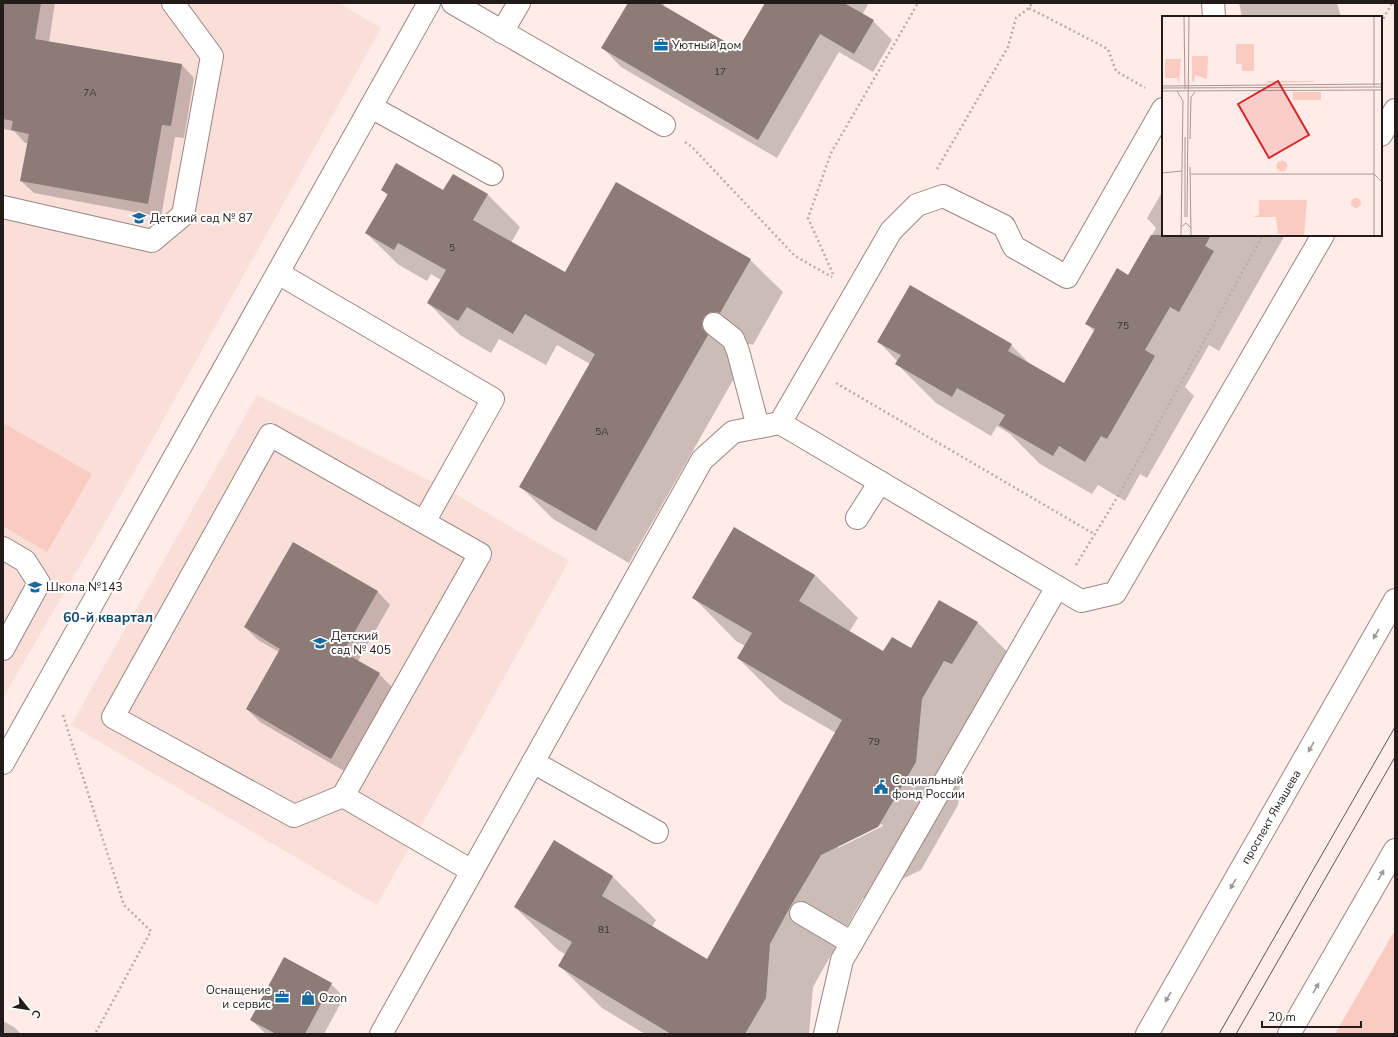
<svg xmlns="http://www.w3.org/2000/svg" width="1398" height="1037" viewBox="0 0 1398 1037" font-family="'Nunito Sans',sans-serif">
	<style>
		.built { fill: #faded8 }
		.green { fill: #facbc1 }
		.shadow { fill: #0003; fill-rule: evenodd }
		.building { fill: #8c7b77 }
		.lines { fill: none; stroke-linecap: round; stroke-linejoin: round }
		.minor-casing { stroke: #998783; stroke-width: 24 }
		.major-casing { stroke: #998783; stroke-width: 24 }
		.path { stroke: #bbaba8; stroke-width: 2.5; stroke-dasharray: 2 3; stroke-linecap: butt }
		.minor { stroke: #fff; stroke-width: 22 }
		.major { stroke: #fff; stroke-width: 22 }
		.tram { stroke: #5f5553; stroke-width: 1 }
		.oneway { fill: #9c9898 }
		.labels { text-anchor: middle; stroke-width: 4; stroke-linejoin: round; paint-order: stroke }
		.number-label { font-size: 10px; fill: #3c3331 }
		.poi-label { font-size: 12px; fill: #221b1a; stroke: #fff; text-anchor: start }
		.street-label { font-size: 12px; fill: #221b1a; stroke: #fff }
		.quarter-label { font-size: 14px; font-weight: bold; fill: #13486b; stroke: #fff }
		.inset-road { fill: none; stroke: #a79895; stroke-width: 1 }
		.view { fill: #d62828; fill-opacity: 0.15; stroke: #d62828; stroke-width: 2 }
		.inset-edge { fill: none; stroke: #221b1a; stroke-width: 2 }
	</style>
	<rect width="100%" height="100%" fill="#ffebe7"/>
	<g class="built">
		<path d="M 3,3 L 339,3 L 381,28 L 132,476 L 3,698 Z"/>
		<path d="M 257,395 L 443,487 L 569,561 L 377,905 L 71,725 Z"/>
	</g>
	<g class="green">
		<path d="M 3,423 L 92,474 L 47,552 L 3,526 Z"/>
		<path d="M 1395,930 L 1395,1034 L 1335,1034 Z"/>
	</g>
	<g class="shadow">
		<path d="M 3,3 L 55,3 L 49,42 L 182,65 L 194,78 L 184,138 L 175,137 L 161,217 L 34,193 L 21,181 L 28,143 L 25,143 L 14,131 L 3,129 Z"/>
		<path d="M 629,3 L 665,3 L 663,6 L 739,51 L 766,3 L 869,3 L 862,15 L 873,21 L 892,40 L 873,72 L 839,52 L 777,158 L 621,67 L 603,48 Z"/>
		<path d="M 1239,3 L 1337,3 L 1341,17 L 1242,17 Z"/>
		<path d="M 382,190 L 444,191 L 488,195 L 520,227 L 511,243 L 565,274 L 750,260 L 783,292 L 753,345 L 749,344 L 742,344 L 740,368 L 629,563 L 553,519 L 521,487 L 590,364 L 557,345 L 546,365 L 499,339 L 491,353 L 460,335 L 428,303 L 441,280 L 431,274 L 427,281 L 399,265 L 366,233 L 388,196 Z"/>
		<path d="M 1163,191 L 1163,235 L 1285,235 L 1219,351 L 1209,345 L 1185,387 L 1194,396 L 1147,478 L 1140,474 L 1125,501 L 1098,485 L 1092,494 L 1040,464 L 1010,434 L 997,426 L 991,436 L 936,403 L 897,364 L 898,362 L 878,341 L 1011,345 L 1032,366 L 1064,384 L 1094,331 L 1086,323 L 1128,276 L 1156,228 L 1147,218 Z"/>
		<path d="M 735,528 L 815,575 L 858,618 L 849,632 L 884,652 L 912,649 L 939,601 L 978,623 L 1021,665 L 964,742 L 958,805 L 921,870 L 863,898 L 813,987 L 809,1034 L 645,1034 L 602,1008 L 559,965 L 565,954 L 558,950 L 515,907 L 554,841 L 613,877 L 656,920 L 652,927 L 708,960 L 836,733 L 781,701 L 738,658 L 745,646 L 736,641 L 694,598 ZM 882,824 L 883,826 L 838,848 L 838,846 Z"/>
		<path d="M 293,544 L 378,592 L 390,605 L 358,661 L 379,674 L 392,687 L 344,771 L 260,722 L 247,709 L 279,652 L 258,640 L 245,627 Z"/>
		<path d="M 331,984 L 344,997 L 324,1034 L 266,1034 L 251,1020 Z"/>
		<path d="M 3,1021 L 14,1027 L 21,1034 L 3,1034 Z"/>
	</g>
	<g class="building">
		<path d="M 3,3 L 41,3 L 35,39 L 182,64 L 171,126 L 162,125 L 148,204 L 20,181 L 29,134 L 11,130 L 13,121 L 3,119 Z"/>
		<path d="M 628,3 L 659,3 L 738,49 L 765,3 L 844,3 L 874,20 L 854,54 L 820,34 L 758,140 L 601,48 Z"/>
		<path d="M 396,163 L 443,190 L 453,174 L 488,194 L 473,220 L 565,272 L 616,182 L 751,259 L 720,313 L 715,312 L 710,312 L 704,317 L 702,322 L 702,328 L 708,335 L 596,531 L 519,487 L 595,354 L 525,314 L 513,334 L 467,307 L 458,321 L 427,303 L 446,270 L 398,243 L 394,250 L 365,233 L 388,194 L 381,190 Z"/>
		<path d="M 1151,235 L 1211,235 L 1205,246 L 1214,251 L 1179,312 L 1170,307 L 1145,350 L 1155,356 L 1107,439 L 1101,436 L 1085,462 L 1059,446 L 1053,456 L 999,425 L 1005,415 L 957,388 L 952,397 L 895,364 L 901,355 L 877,342 L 910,285 L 1012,344 L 1008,351 L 1064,383 L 1095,329 L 1085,324 L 1117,268 L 1128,275 Z"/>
		<path d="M 734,527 L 815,575 L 799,601 L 883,651 L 892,637 L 911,648 L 939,600 L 978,622 L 952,664 L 944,661 L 922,699 L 916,762 L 878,827 L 821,855 L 790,907 L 770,944 L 766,998 L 745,1034 L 671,1034 L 558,966 L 572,942 L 514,907 L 554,840 L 613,876 L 602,896 L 707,959 L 842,720 L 737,658 L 752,633 L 692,598 Z"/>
		<path d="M 293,542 L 378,591 L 343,652 L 380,673 L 331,759 L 246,709 L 280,649 L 244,627 Z"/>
		<path d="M 284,957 L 332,983 L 305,1034 L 276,1034 L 250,1020 Z"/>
	</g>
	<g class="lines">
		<defs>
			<g id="minor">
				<path d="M 453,3 L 664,125"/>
				<path d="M 1213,3 L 1214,17"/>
				<path d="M 502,32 L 519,3"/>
				<path d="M 371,107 L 492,174"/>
				<path d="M 1381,135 L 1395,110"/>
				<path d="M 3,207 L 152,241 L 183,215 L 212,56 L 173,3"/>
				<path d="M 278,273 L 493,399 L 424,522"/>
				<path d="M 714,324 L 733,339 L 738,351 L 758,427"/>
				<path d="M 780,423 L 891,231 L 917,205 L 943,196 L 1004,226 L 1014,247 L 1067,277 L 1163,109"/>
				<path d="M 857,518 L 880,482"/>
				<path d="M 3,548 L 25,561 L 39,583 L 3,649"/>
				<path d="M 533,762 L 657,832"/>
				<path d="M 3,763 L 429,3"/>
				<path d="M 343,796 L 294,816 L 113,717 L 270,435 L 480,554 L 343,796 L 472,871"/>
				<path d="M 801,913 L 852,943"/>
				<path d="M 381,1034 L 702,460 L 733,432 L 780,423 L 1081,601 L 1115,593 L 1323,235"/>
				<path d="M 825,1034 L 842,960 L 1057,587"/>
			</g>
			<g id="major">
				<path d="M 1147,1034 L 1395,600"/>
				<path d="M 1289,1034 L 1395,850"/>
			</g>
		</defs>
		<use href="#minor" class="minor-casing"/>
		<use href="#major" class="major-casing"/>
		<g class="path">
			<path d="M 1029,8 L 1108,49 L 1116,71 L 1145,88"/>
			<path d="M 1381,23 L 1392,3"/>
			<path d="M 685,142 L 692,147 L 795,256 L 832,277"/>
			<path d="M 937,169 L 1008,47 L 1016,18 L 1029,8 L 1032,3"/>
			<path d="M 833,274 L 808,218 L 831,153 L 918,3"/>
			<path d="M 836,383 L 1094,534"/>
			<path d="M 1076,565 L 1118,496 L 1263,235"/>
			<path d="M 63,715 L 124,905 L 151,931 L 95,1034"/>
		</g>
		<use href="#minor" class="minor"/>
		<use href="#major" class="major"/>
		<g class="tram">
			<path d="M 1219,1034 L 1395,727"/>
			<path d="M 1236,1034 L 1395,757"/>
		</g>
	</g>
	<defs><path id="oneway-solid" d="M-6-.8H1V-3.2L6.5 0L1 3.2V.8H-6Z"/></defs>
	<g class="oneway">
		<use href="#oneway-solid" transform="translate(1376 634) rotate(120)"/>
		<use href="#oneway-solid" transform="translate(1311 747) rotate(120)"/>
		<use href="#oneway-solid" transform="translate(1381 875) rotate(-60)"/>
		<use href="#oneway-solid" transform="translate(1233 884) rotate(120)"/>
		<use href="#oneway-solid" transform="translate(1316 988) rotate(-60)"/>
		<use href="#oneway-solid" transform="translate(1168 997) rotate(120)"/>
	</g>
	<defs>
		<symbol id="office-bare" viewBox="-9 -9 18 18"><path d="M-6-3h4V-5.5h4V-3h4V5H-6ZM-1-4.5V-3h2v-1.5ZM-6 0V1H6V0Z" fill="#1b6a9c" stroke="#fff" stroke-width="2.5" paint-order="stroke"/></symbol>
		<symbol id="school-bare" viewBox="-9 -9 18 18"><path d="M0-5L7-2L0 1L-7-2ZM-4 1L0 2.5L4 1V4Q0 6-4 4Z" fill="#1b6a9c" stroke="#fff" stroke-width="2.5" paint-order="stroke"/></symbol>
		<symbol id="civic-bare" viewBox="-9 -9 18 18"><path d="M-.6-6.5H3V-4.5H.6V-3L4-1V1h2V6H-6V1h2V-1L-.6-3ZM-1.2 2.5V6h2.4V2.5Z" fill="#1b6a9c" stroke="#fff" stroke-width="2.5" paint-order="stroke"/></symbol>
		<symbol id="shop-bare" viewBox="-9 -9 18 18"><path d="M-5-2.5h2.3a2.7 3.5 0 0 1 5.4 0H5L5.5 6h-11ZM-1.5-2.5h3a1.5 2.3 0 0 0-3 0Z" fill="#1b6a9c" stroke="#fff" stroke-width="2.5" paint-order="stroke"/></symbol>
	</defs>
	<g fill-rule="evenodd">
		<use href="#office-bare" x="651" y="35" width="20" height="20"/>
		<use href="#school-bare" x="129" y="208" width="20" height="20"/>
		<use href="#school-bare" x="25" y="577" width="20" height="20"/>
		<use href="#school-bare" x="310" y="633" width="20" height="20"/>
		<use href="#civic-bare" x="871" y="777" width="20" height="20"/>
		<use href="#office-bare" x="272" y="987" width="20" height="20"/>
		<use href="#shop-bare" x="298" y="988" width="20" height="20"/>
	</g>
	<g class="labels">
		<g class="number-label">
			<text x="720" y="75">17</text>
			<text x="90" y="96">7А</text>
			<text x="452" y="251">5</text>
			<text x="1123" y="329">75</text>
			<text x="602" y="435">5А</text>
			<text x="874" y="745">79</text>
			<text x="604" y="933">81</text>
		</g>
		<g class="poi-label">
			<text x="672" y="49">Уютный дом</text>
			<text x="150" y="222">Детский сад № 87</text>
			<text x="46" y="591">Школа №143</text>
			<text x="331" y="640">Детский<tspan x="331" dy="14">сад № 405</tspan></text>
			<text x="892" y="784">Социальный<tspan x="892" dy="14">фонд России</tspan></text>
			<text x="271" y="994" text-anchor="end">Оснащение<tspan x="271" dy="14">и сервис</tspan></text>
			<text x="319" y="1002">Ozon</text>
		</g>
		<g class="street-label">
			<text transform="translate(1271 817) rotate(-60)" y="4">проспект Ямашева</text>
		</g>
		<g class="quarter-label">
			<text x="108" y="622">60-й квартал</text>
		</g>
	</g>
	<g transform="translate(1162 16)">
		<rect width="220" height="220" fill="#ffebe7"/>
		<path d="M 74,28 L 92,28 L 92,55 L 80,55 L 80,48 L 74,48 ZM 30,40 L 46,40 L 45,63 L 33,59 L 32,66 L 30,65 ZM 3,43 L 19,43 L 17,67 L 15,62 L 3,62 ZM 106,65 L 151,65 L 153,66 L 104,67 ZM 131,76 L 159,76 L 159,84 L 131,84 ZM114.5 150a5.5 5.5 0 1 1 11 0a5.5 5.5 0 1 1-11 0ZM189 187a5 5 0 1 1 10 0a5 5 0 1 1-10 0ZM 97,184 L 145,184 L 142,220 L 116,218 L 114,201 L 91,201 L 97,199 Z" fill="#facbc1"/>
		<path class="inset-road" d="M 22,0 L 23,73M 0,70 L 220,68M 212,70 L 212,0M 0,72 L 220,71M 0,75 L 220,74M 15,75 L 21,85 L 19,220M 28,123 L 29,81 L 33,76M 28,151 L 29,220M 0,157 L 20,155M 29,158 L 212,158 L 220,166M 23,201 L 23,121M 25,201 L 27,0M 19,211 L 24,207 L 29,212M 212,220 L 212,74"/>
		<path class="view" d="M 116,65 L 147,119 L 107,142 L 76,88 Z"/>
		<rect width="220" height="220" class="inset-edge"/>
	</g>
	<rect width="1398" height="1037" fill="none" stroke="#221b1a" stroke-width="8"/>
	<g transform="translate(28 1009) rotate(120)" stroke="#ffffff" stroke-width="3" paint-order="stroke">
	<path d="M0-3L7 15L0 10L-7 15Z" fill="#221b1a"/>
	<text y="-6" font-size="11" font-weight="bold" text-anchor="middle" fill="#221b1a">С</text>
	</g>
	<path d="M1262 1021v6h99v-6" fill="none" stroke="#221b1a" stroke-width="2"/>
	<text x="1268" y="1021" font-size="12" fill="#221b1a" stroke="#ffffff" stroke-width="3" paint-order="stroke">20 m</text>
</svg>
